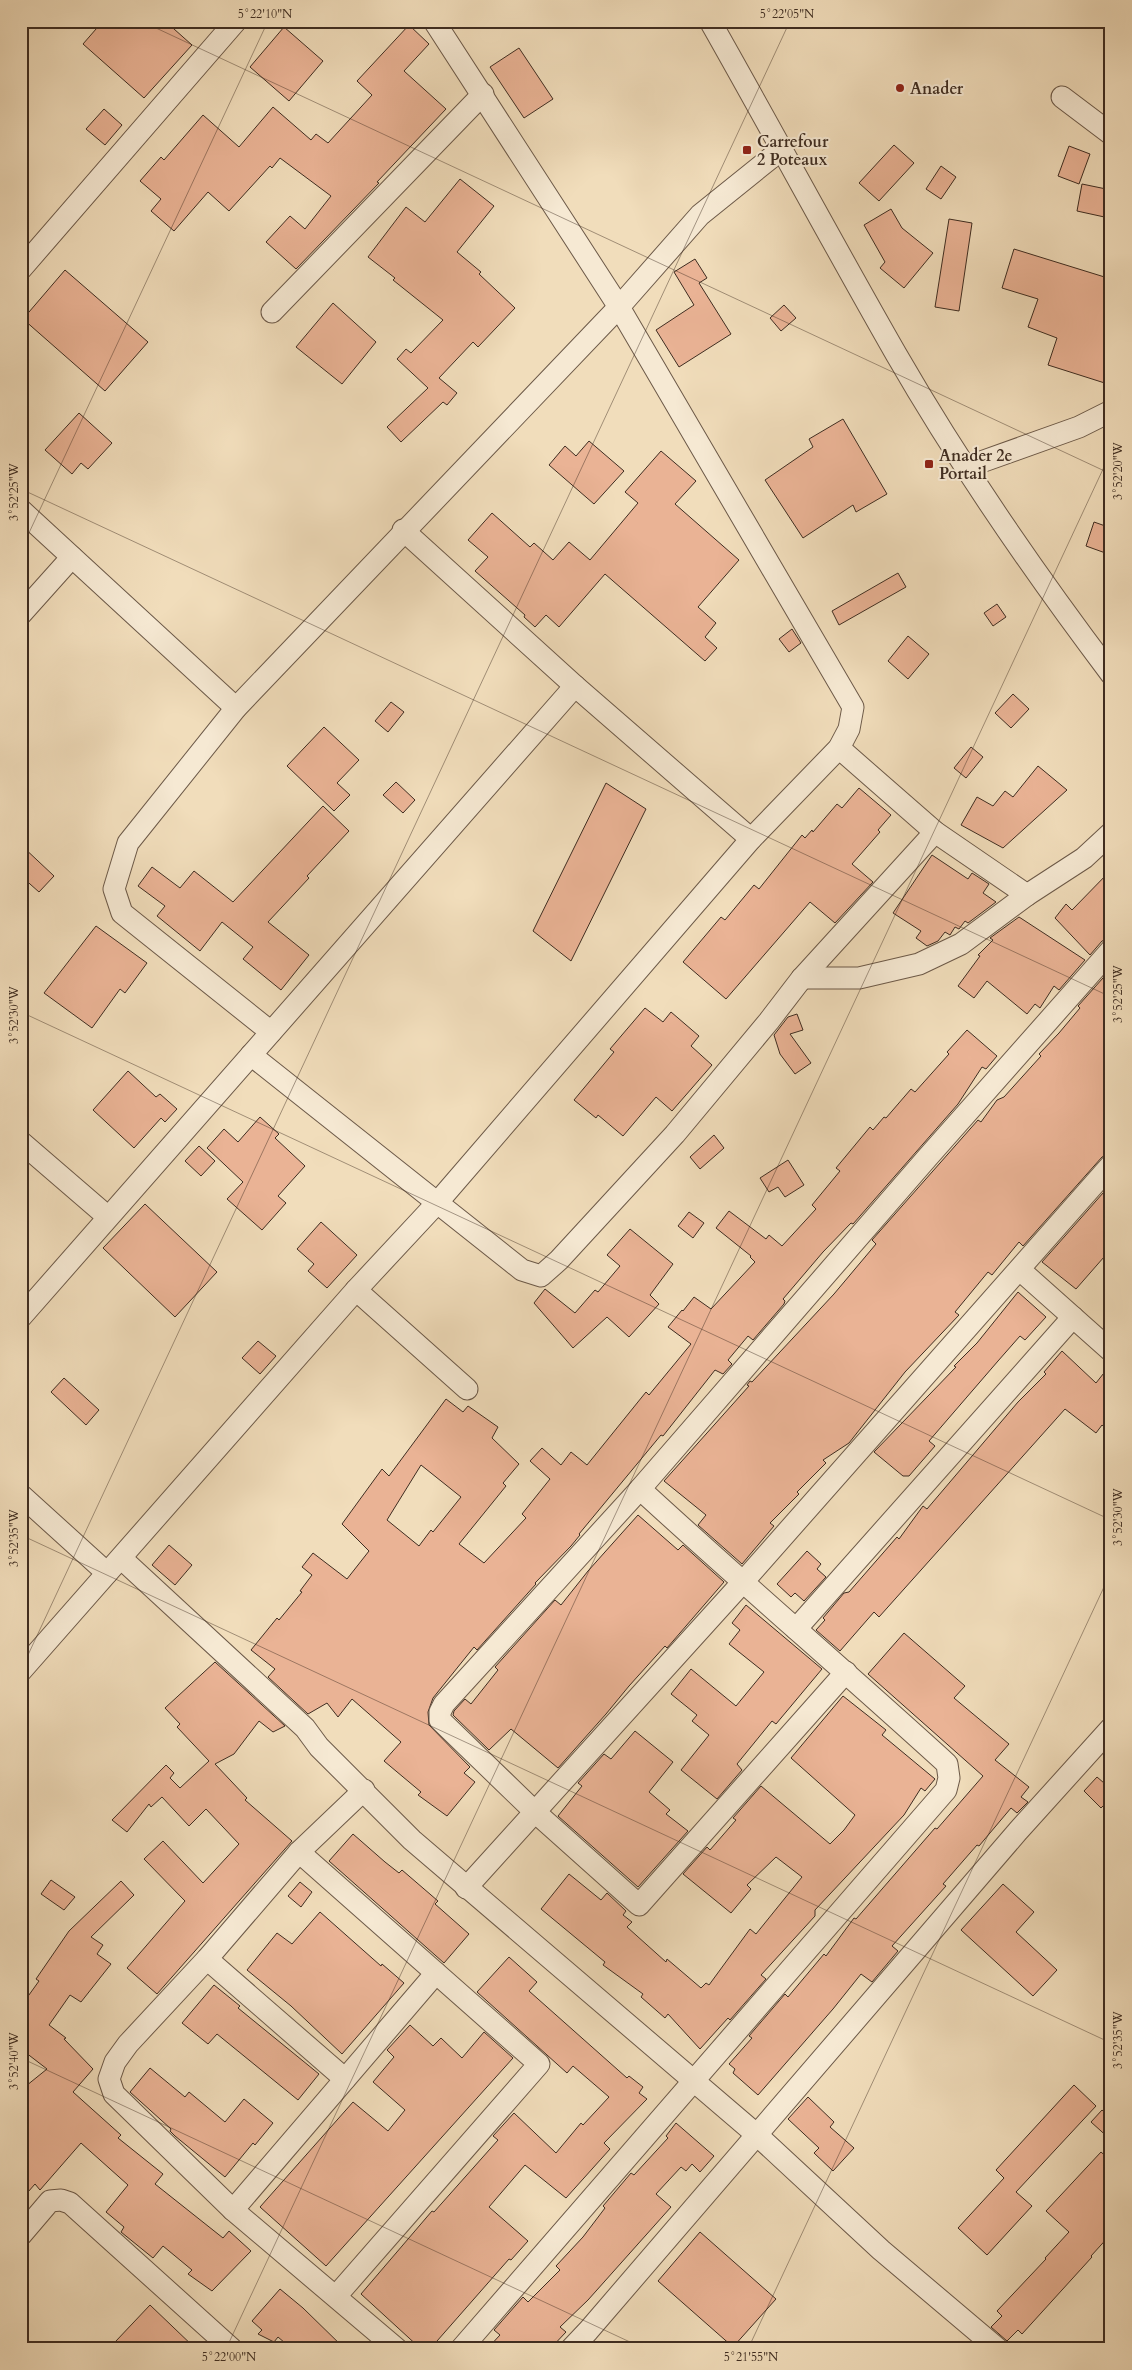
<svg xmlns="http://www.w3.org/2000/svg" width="1132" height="2370" viewBox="0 0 1132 2370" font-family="Cardo,serif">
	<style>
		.building { fill: #eab395; stroke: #3f2d21; fill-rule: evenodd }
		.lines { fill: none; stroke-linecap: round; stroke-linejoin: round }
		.minor-casing { stroke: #6c5948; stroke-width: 23 }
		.minor { stroke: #f6e9d3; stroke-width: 21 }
		.ticks { fill: none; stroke: #3f2d21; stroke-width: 1; stroke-opacity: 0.45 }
		.poi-dot { fill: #8f2418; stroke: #f6e9d3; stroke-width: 2 }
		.labels { text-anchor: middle; stroke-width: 4; stroke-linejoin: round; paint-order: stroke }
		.poi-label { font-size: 16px; font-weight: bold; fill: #3f2d21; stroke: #f6e9d3; text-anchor: start }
		.neatline { fill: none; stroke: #3f2d21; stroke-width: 2 }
		.ticks-label { font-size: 12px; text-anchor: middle; fill: #3f2d21 }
	</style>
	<rect width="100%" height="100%" fill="#f1ddbb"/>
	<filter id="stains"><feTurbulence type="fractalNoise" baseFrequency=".004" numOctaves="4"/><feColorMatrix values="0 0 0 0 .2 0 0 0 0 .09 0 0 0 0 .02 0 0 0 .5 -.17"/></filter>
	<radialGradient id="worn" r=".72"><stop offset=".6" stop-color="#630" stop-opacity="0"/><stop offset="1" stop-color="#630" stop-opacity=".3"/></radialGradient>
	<g class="building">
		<path d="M 103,21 L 165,21 L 192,45 L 144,98 L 83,44 Z"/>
		<path d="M 409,25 L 429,44 L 404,71 L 446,109 L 377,182 L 379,183 L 296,269 L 266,242 L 290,216 L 305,229 L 331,196 L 280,158 L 272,168 L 270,166 L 229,211 L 208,192 L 174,231 L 151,211 L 161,199 L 140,181 L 161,157 L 164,160 L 203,115 L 239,147 L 273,107 L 311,140 L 316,134 L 328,143 L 372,95 L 357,81 Z"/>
		<path d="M 284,27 L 323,61 L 289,101 L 250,67 Z"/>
		<path d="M 519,48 L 553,99 L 524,118 L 490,67 Z"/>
		<path d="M 104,109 L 122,125 L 105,145 L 86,129 Z"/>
		<path d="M 894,145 L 914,163 L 879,201 L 859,183 Z"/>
		<path d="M 1069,146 L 1090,154 L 1079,184 L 1058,176 Z"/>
		<path d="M 941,166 L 956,177 L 941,199 L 926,189 Z"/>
		<path d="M 460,179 L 494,206 L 457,252 L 481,272 L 479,274 L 515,308 L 478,347 L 473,342 L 439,378 L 457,393 L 447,405 L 443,402 L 401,442 L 387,427 L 428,388 L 397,359 L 406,349 L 411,353 L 443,320 L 393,280 L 395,278 L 368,257 L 406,207 L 425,222 Z"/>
		<path d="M 1082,184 L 1111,190 L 1109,218 L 1077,211 Z"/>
		<path d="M 891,209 L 902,228 L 933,253 L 904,288 L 880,268 L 885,262 L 864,225 Z"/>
		<path d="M 949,219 L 972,223 L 959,311 L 935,307 Z"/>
		<path d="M 1014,249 L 1111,279 L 1111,320 L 1104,342 L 1111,344 L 1111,385 L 1048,365 L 1057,338 L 1028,327 L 1038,299 L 1002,288 Z"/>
		<path d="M 695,259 L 707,278 L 699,283 L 731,334 L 679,367 L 656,330 L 694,305 L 674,272 Z"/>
		<path d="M 65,270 L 148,342 L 105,391 L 23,319 Z"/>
		<path d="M 333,303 L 376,342 L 342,384 L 296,347 Z"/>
		<path d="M 784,305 L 796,318 L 781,331 L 770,318 Z"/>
		<path d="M 79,413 L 112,443 L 88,469 L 81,463 L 72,474 L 45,450 Z"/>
		<path d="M 843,419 L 887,494 L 856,512 L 853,505 L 803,538 L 765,480 L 813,447 L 809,439 Z"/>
		<path d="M 589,441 L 624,471 L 594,504 L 549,465 L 565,446 L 576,456 Z"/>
		<path d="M 661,451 L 696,481 L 675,504 L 739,560 L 698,607 L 716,623 L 705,637 L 717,648 L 705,661 L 605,574 L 559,627 L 546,615 L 535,627 L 524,617 L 525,615 L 475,571 L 488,557 L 468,540 L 492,513 L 530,547 L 534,543 L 553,560 L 569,542 L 590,560 L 638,503 L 625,492 Z"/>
		<path d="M 1094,522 L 1111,528 L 1111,555 L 1086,546 Z"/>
		<path d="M 898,573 L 906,587 L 839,625 L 832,611 Z"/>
		<path d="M 997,604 L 1006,617 L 993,626 L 984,613 Z"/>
		<path d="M 792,629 L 801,643 L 789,652 L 779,639 Z"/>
		<path d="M 908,636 L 929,654 L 908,679 L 888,661 Z"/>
		<path d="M 1013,694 L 1029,709 L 1011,728 L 995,713 Z"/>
		<path d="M 391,702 L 404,712 L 388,732 L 375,721 Z"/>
		<path d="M 324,727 L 359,760 L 337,783 L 350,795 L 334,811 L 287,766 Z"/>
		<path d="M 971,747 L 983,757 L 966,778 L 954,768 Z"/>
		<path d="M 1038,766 L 1067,790 L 1003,848 L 961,825 L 977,797 L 993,806 L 1005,791 L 1013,797 Z"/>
		<path d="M 396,782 L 415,800 L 403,813 L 383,795 Z"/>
		<path d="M 606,783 L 646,809 L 571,961 L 533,931 Z"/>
		<path d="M 859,788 L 891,815 L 878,830 L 880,832 L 852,864 L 873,882 L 835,923 L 810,902 L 726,999 L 683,962 L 721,917 L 725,920 L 754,885 L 759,889 L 802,835 L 805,838 L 812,830 L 813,832 L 837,804 L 842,808 Z"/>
		<path d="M 323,806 L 349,831 L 307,876 L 309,878 L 268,922 L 309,955 L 281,990 L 243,959 L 253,947 L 222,922 L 200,951 L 157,916 L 165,906 L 138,886 L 152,867 L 180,888 L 194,871 L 233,902 Z"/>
		<path d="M 21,845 L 54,876 L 39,892 L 21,876 Z"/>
		<path d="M 932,855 L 968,879 L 972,873 L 989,884 L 983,893 L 996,902 L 968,923 L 965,921 L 959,929 L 955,927 L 950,935 L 945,932 L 938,941 L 927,946 L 916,938 L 921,931 L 893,913 Z"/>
		<path d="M 1111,870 L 1111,938 L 1102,941 L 1090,955 L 1055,918 L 1066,904 L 1072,910 Z"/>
		<path d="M 1019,917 L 1085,960 L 1059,990 L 1054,986 L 1040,1008 L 1035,1004 L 1027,1014 L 987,981 L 974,998 L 958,986 L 980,956 L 978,955 L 993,940 L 990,938 Z"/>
		<path d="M 96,926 L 147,963 L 125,993 L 120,989 L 92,1028 L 44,993 Z"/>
		<path d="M 1111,969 L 1111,1153 L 1102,1157 L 1023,1246 L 1019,1242 L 992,1275 L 988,1272 L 955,1312 L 959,1315 L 905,1372 L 849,1443 L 823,1460 L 826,1463 L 797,1492 L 799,1494 L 770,1523 L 774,1526 L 742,1564 L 698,1525 L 706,1515 L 664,1481 L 749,1386 L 747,1385 L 750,1381 L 752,1382 L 834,1294 L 876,1244 L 872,1240 L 978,1120 L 981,1122 L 997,1100 L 1004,1097 L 1041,1056 L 1039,1054 L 1059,1033 L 1080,1008 L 1078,1006 Z"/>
		<path d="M 645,1008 L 663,1022 L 671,1012 L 699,1036 L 691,1046 L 712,1065 L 672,1111 L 656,1097 L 623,1136 L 598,1115 L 596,1118 L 574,1100 L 614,1052 L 610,1049 Z"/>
		<path d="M 797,1014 L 803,1030 L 790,1034 L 811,1063 L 795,1074 L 780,1054 L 774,1035 L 788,1017 Z"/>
		<path d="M 967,1030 L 997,1056 L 986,1069 L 982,1067 L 958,1104 L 853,1224 L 851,1223 L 823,1252 L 783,1299 L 785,1301 L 784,1304 L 753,1340 L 748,1336 L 728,1360 L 732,1364 L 723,1374 L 715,1370 L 663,1436 L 661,1435 L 579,1534 L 580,1535 L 571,1546 L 535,1583 L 536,1584 L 477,1650 L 474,1647 L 433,1698 L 428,1712 L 429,1725 L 470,1767 L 464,1773 L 475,1782 L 447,1816 L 418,1795 L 421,1792 L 384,1761 L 401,1742 L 352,1699 L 338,1717 L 327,1703 L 308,1714 L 268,1677 L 275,1669 L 251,1650 L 277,1618 L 279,1620 L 302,1592 L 300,1591 L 312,1575 L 302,1567 L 313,1553 L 347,1579 L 369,1551 L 342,1524 L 382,1469 L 389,1476 L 446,1399 L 463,1412 L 468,1406 L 498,1427 L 492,1438 L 519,1464 L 503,1483 L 506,1486 L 459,1544 L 484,1563 L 526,1518 L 522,1514 L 550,1479 L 530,1461 L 542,1448 L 561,1465 L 571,1452 L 587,1465 L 646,1392 L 649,1395 L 691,1344 L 668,1327 L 682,1310 L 683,1311 L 694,1297 L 711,1309 L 755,1262 L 750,1257 L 751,1256 L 716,1228 L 729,1211 L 766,1239 L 769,1235 L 782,1246 L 816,1209 L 812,1205 L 840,1171 L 836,1168 L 870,1127 L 873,1130 L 884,1117 L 886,1118 L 911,1089 L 915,1092 L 949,1054 L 947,1052 ZM 421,1465 L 461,1497 L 433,1532 L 431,1530 L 419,1546 L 387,1520 Z"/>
		<path d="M 128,1071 L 156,1097 L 160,1094 L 177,1109 L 165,1122 L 161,1118 L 134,1148 L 93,1110 Z"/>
		<path d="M 260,1117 L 279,1134 L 275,1138 L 305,1166 L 278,1196 L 286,1203 L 262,1230 L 227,1199 L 243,1182 L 207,1148 L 224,1129 L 238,1142 Z"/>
		<path d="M 714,1135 L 724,1148 L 700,1169 L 690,1157 Z"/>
		<path d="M 199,1146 L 215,1161 L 201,1176 L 185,1161 Z"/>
		<path d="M 788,1160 L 804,1185 L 785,1197 L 778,1187 L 769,1192 L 760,1178 Z"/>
		<path d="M 1111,1184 L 1111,1249 L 1076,1289 L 1042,1262 Z"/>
		<path d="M 145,1204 L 217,1272 L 175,1317 L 103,1248 Z"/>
		<path d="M 689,1212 L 704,1223 L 693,1238 L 678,1226 Z"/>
		<path d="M 321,1222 L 357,1255 L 327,1288 L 308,1271 L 314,1264 L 297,1249 Z"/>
		<path d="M 630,1229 L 673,1264 L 650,1295 L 659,1304 L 629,1337 L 607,1317 L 573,1348 L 534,1303 L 545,1289 L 575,1313 L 595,1290 L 598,1292 L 620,1266 L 607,1255 Z"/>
		<path d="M 1018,1292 L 1046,1317 L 1025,1340 L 1020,1336 L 998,1361 L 929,1441 L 935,1446 L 909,1476 L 903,1476 L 874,1452 L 956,1367 L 954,1366 L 977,1343 Z"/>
		<path d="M 258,1341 L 276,1356 L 260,1374 L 242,1358 Z"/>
		<path d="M 1062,1351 L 1096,1383 L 1111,1364 L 1111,1433 L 1102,1425 L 1096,1433 L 1065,1409 L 879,1617 L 874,1612 L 840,1651 L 816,1630 L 825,1620 L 823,1618 L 844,1593 L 849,1592 L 897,1537 L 899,1539 L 923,1506 L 927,1509 L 1018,1402 L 1046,1374 L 1044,1372 Z"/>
		<path d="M 64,1378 L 99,1410 L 86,1425 L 51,1392 Z"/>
		<path d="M 638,1515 L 678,1550 L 683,1545 L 724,1582 L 667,1648 L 665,1646 L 629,1686 L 606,1714 L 558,1768 L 511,1729 L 489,1750 L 453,1715 L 454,1711 L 465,1699 L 471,1704 L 498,1670 L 495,1667 L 555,1600 L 561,1605 L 588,1571 Z"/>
		<path d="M 169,1545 L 192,1565 L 175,1585 L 152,1565 Z"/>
		<path d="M 807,1551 L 821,1564 L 817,1569 L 826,1577 L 804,1601 L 795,1593 L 791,1597 L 777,1584 Z"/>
		<path d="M 746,1605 L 822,1669 L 776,1724 L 772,1721 L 737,1764 L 742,1770 L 717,1799 L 681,1770 L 709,1735 L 692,1721 L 697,1715 L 671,1694 L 691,1669 L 736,1706 L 764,1672 L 729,1644 L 740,1630 L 732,1623 Z"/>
		<path d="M 904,1633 L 965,1686 L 954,1698 L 1009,1744 L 995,1760 L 1029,1787 L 1021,1797 L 1028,1802 L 1017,1813 L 1011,1808 L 979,1846 L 977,1845 L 943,1884 L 946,1886 L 892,1946 L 898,1951 L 872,1982 L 861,1974 L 833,2009 L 758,2095 L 733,2073 L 735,2069 L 729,2064 L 752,2038 L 749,2036 L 785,1994 L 788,1997 L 824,1954 L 826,1956 L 854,1918 L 856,1919 L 935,1828 L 937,1829 L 983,1776 L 868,1674 Z"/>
		<path d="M 215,1662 L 285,1726 L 273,1732 L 259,1721 L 234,1754 L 215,1764 L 247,1798 L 245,1800 L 292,1841 L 157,1994 L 127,1968 L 185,1901 L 144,1859 L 163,1841 L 203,1883 L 239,1844 L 206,1809 L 189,1826 L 162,1797 L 151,1807 L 149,1804 L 127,1832 L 112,1820 L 166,1765 L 174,1773 L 170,1778 L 180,1788 L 209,1761 L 177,1727 L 180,1724 L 165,1708 Z"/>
		<path d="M 843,1696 L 886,1730 L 882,1735 L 935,1779 L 925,1791 L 921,1788 L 904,1815 L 815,1910 L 815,1916 L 761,1975 L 766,1979 L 730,2020 L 728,2018 L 700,2049 L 668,2014 L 665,2018 L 641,1997 L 643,1994 L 603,1965 L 605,1962 L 541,1909 L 569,1874 L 601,1900 L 607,1893 L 626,1911 L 623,1915 L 632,1922 L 627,1927 L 666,1962 L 667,1959 L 701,1988 L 706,1983 L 709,1985 L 750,1929 L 756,1934 L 802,1877 L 776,1857 L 747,1885 L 751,1889 L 731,1913 L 683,1874 L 707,1847 L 710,1850 L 736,1820 L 733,1818 L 761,1786 L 830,1844 L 844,1830 L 855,1815 L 791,1758 Z"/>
		<path d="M 635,1731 L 673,1762 L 649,1792 L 670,1810 L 666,1814 L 688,1831 L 638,1887 L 558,1816 L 582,1786 L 578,1783 L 604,1754 L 611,1759 Z"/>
		<path d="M 1097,1777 L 1111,1789 L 1111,1798 L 1101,1808 L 1084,1791 Z"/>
		<path d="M 353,1834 L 385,1862 L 399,1873 L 402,1870 L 438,1901 L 435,1904 L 469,1934 L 444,1963 L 329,1861 Z"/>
		<path d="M 51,1880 L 75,1897 L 64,1910 L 41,1894 Z"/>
		<path d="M 121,1881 L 134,1895 L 91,1937 L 103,1945 L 97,1954 L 111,1964 L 81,2002 L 70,1995 L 49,2025 L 66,2038 L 64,2039 L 93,2069 L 73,2092 L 121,2135 L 118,2138 L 163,2174 L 155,2184 L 223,2238 L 229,2231 L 251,2251 L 212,2291 L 188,2274 L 192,2270 L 163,2246 L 153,2258 L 121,2232 L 124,2227 L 106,2212 L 128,2185 L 81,2143 L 40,2190 L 35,2184 L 21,2200 L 21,2090 L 47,2069 L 21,2049 L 21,2006 L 39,1981 L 36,1979 L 69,1931 Z"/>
		<path d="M 300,1882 L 312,1892 L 301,1907 L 288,1896 Z"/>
		<path d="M 1003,1884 L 1034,1912 L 1016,1932 L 1057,1970 L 1033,1996 L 961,1930 Z"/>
		<path d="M 320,1912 L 381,1966 L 382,1964 L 404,1983 L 342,2054 L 291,2006 L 247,1970 L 277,1933 L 292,1944 Z"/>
		<path d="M 509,1957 L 537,1982 L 529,1991 L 627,2078 L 629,2076 L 643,2087 L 639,2093 L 647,2099 L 604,2143 L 610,2149 L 566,2198 L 525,2165 L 489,2207 L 528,2241 L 511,2260 L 509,2259 L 430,2349 L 421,2349 L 361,2294 L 432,2211 L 434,2212 L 498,2140 L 493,2136 L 514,2113 L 556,2153 L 581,2123 L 583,2125 L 609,2097 L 573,2066 L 567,2073 L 477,1992 Z"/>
		<path d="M 214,1985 L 240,2006 L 238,2008 L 319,2074 L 298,2100 L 217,2034 L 208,2044 L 182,2023 Z"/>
		<path d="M 410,2025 L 433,2046 L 441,2038 L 462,2058 L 484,2032 L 513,2058 L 326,2266 L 260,2207 L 353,2102 L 388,2131 L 405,2110 L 373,2082 L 394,2057 L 387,2050 Z"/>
		<path d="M 150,2068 L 185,2097 L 189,2092 L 225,2122 L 244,2099 L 273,2123 L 255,2145 L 253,2143 L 225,2177 L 175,2136 L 170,2131 L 171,2129 L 130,2092 Z"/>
		<path d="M 1074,2085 L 1096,2106 L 1016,2192 L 1032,2206 L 987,2255 L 958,2228 L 1004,2178 L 996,2170 Z"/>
		<path d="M 808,2097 L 834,2122 L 830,2127 L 854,2148 L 833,2171 L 814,2153 L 819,2148 L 788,2119 Z"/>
		<path d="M 1102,2110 L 1111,2118 L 1111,2140 L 1091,2122 Z"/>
		<path d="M 676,2123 L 714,2156 L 700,2172 L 692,2164 L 686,2171 L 681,2167 L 656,2194 L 671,2207 L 588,2300 L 560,2327 L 566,2332 L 550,2349 L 487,2349 L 500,2335 L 494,2330 L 523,2297 L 528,2302 L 560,2270 L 556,2266 L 583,2237 L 605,2208 L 603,2206 L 631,2173 L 634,2175 L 668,2138 L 666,2136 Z"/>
		<path d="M 1101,2152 L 1111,2161 L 1111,2234 L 1091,2256 L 1092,2257 L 1022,2334 L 1018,2330 L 1007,2341 L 991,2327 L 1002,2316 L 997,2311 L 1046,2259 L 1045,2258 L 1069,2232 L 1046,2211 Z"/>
		<path d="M 700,2232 L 776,2299 L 733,2347 L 658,2281 Z"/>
		<path d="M 280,2289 L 303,2308 L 345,2349 L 292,2349 L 278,2337 L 274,2342 L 258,2334 L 262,2330 L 252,2321 Z"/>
		<path d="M 150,2305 L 196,2349 L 124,2349 L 116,2341 Z"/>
	</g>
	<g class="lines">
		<defs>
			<g id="minor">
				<path d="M 710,21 C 773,132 833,244 896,354 C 960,465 1034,572 1111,674"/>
				<path d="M 1062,97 L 1111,134"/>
				<path d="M 21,269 L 236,21"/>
				<path d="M 272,312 L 483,94"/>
				<path d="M 967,467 L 1079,427 L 1111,411"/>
				<path d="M 21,510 L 236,708"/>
				<path d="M 403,530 L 575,686 L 751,839"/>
				<path d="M 21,614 L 72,557"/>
				<path d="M 839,748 L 935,832 L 1027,895"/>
				<path d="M 802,978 L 859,978 L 919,964 L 961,944 L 1027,895 L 1084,858 L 1111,833"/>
				<path d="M 271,1032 L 122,913 L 114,889 L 128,843 L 236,708 L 619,307 L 700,215 L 782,149"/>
				<path d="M 251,1055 L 522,1270 L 541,1276 L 559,1260 L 675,1134 L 769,1021 L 802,978 L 935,832"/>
				<path d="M 21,1142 L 108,1217"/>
				<path d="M 1020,1270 L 1111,1351"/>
				<path d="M 356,1290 L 467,1389"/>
				<path d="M 21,1317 L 575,686"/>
				<path d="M 21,1495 L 107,1573"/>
				<path d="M 122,1559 L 305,1728 L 319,1747 L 412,1840 L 757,2135 L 881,2250 L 998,2349"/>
				<path d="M 796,1629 L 1073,1317"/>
				<path d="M 21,1671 L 356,1290 L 437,1203 L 751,839 L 839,748 L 849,729 L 853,707 L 619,307 L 434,21"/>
				<path d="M 846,1672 L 639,1905 L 535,1812 L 440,1720 L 440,1712 L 444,1704 L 640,1489 L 927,1158 L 1111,950"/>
				<path d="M 364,1790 L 299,1852 L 207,1959 L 128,2044 L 115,2062 L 109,2079 L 114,2094 L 233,2210 L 397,2349"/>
				<path d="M 299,1852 L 539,2064 L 337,2295"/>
				<path d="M 466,1888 L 742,1583 L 1111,1165"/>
				<path d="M 207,1959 L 345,2079"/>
				<path d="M 233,2210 L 436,1973"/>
				<path d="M 21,2235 L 50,2201 L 61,2200 L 70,2203 L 232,2349"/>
				<path d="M 461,2349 L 946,1790 L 949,1778 L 947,1764 C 845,1671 741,1582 640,1489"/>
				<path d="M 571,2349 L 588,2331 L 1018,1831 L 1111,1728"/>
			</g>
		</defs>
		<use href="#minor" class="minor-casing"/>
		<use href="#minor" class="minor"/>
	</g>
	<path class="ticks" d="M 141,21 L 1111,474M 21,489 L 1111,997M 21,550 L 268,21M 21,1012 L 1111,1520M 21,1535 L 1111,2043M 21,1670 L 790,21M 21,2058 L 645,2349M 226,2349 L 1111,452M 748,2349 L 1111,1572"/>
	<g class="poi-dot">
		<circle cx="900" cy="88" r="5"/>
		<rect x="742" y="145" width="10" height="10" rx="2.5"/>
		<rect x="924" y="459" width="10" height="10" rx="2.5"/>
	</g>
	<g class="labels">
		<g class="poi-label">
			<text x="910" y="94">Anader</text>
			<text x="757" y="147">Carrefour<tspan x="757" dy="18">2 Poteaux</tspan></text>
			<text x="939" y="461">Anader 2e<tspan x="939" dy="18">Portail</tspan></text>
		</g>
	</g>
	<rect width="1132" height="2370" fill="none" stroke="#f1ddbb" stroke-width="55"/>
	<rect x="28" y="28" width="1076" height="2314" class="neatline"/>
	<g class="ticks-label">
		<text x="265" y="18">5°22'10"N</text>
		<text x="787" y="18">5°22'05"N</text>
		<text transform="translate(1118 471) rotate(-90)" y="4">3°52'20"W</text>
		<text transform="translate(14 492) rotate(-90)" y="4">3°52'25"W</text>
		<text transform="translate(1118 994) rotate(-90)" y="4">3°52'25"W</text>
		<text transform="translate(14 1015) rotate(-90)" y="4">3°52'30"W</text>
		<text transform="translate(1118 1517) rotate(-90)" y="4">3°52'30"W</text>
		<text transform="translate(14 1538) rotate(-90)" y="4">3°52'35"W</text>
		<text transform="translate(1118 2040) rotate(-90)" y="4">3°52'35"W</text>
		<text transform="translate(14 2061) rotate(-90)" y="4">3°52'40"W</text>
		<text x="229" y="2361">5°22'00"N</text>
		<text x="751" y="2361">5°21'55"N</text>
	</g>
	<rect width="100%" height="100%" filter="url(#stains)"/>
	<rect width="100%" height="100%" fill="url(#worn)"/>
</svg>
